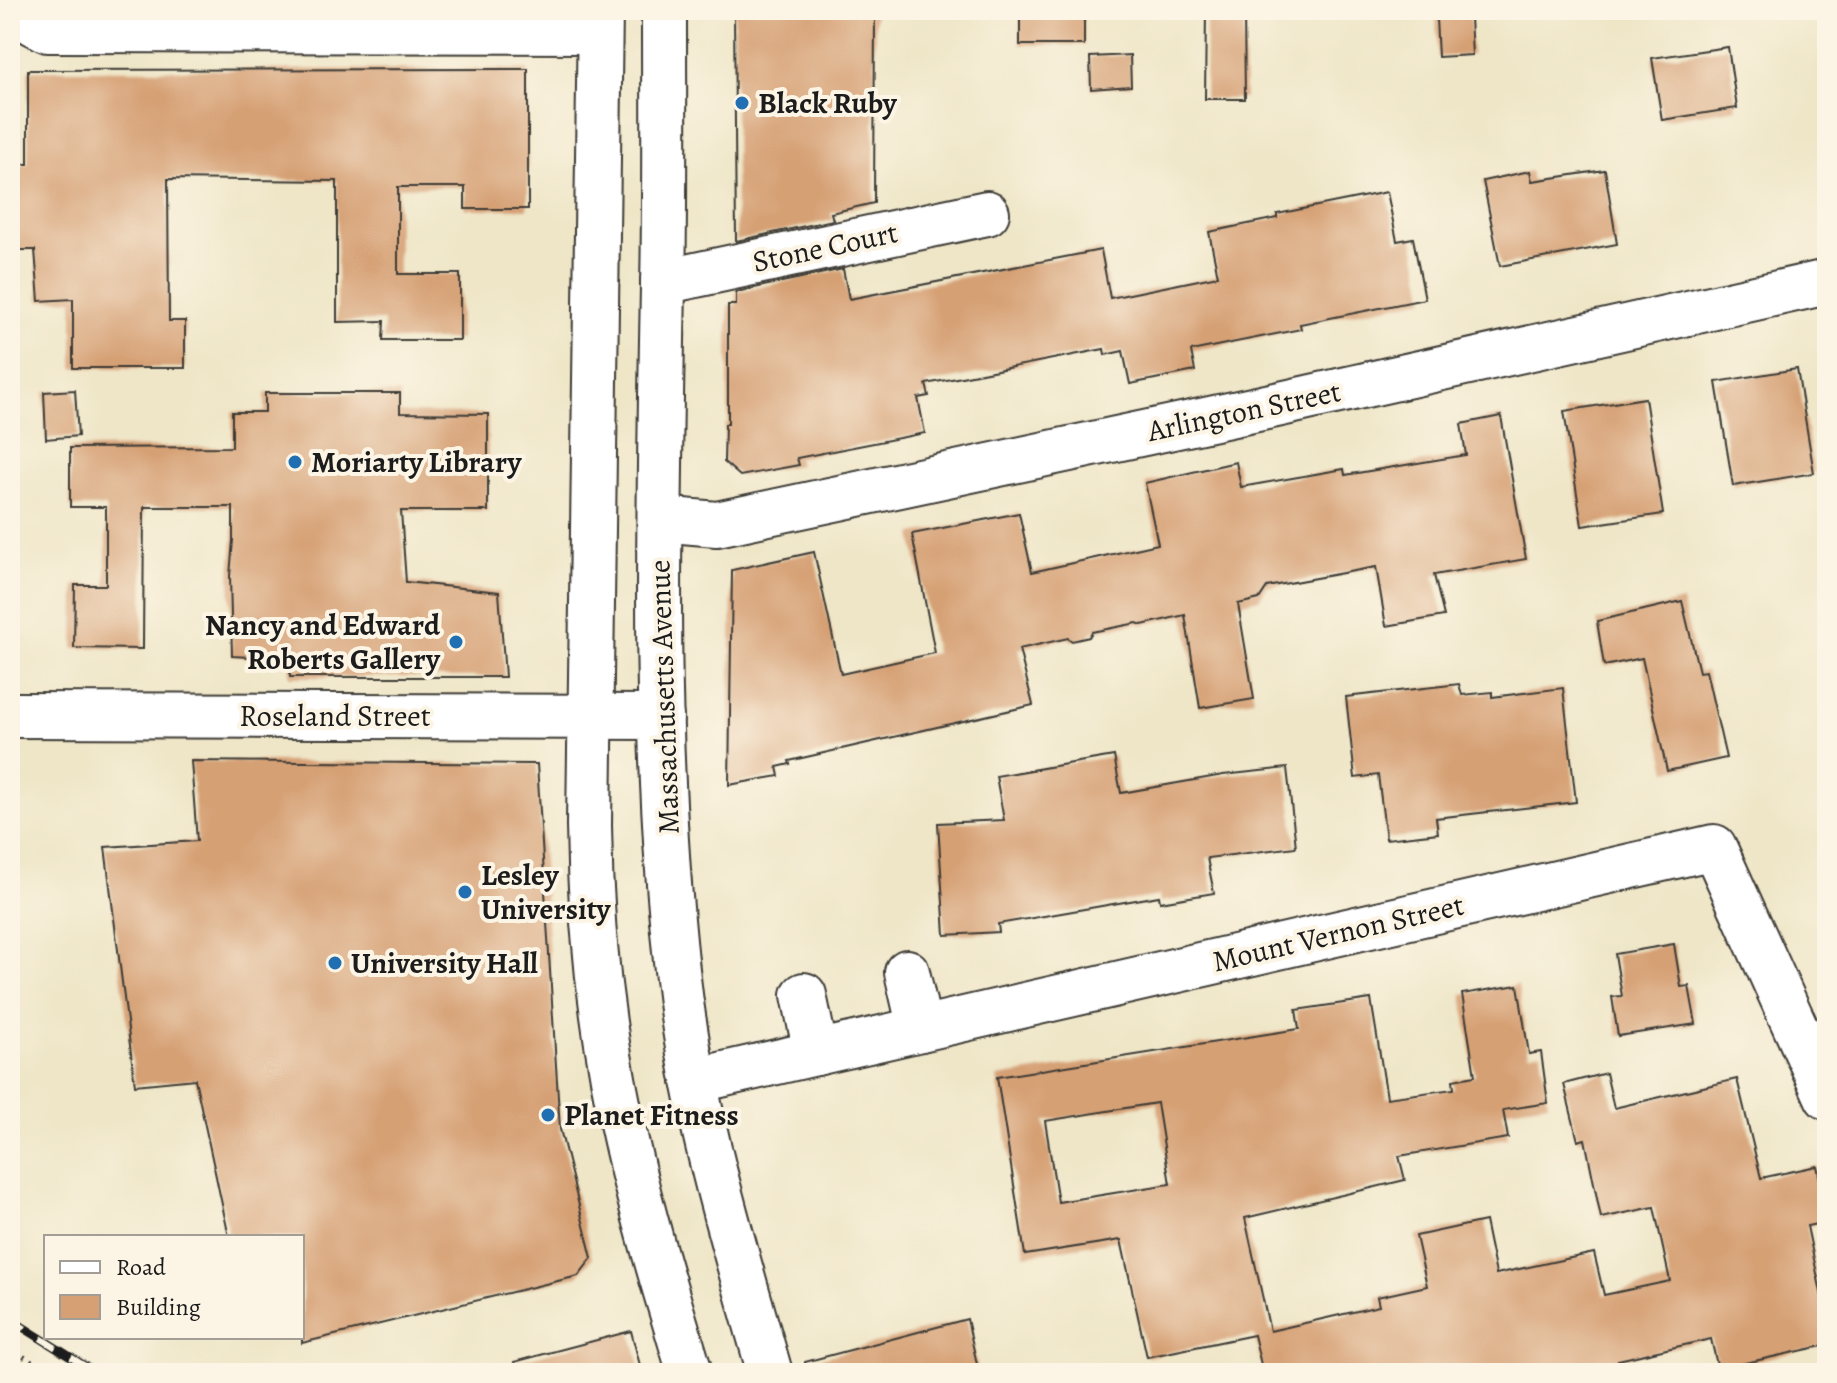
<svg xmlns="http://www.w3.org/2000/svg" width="1837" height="1383" viewBox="0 0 1837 1383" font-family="Alegreya,serif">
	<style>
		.building { fill: #d6a074; fill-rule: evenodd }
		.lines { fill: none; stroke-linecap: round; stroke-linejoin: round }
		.minor-casing { stroke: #3c3a36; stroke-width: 48 }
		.major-casing { stroke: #3c3a36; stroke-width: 48 }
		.path { stroke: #3c3a36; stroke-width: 5; stroke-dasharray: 2 6; stroke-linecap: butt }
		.minor { stroke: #fff; stroke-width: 44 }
		.major { stroke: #fff; stroke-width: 44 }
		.rail-casing { stroke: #1c1c1c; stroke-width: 9 }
		.rail { stroke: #fcf5e5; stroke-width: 6; stroke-dasharray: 18; stroke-linecap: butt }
		.poi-dot { fill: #1f6fb2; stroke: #fcf5e5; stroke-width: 3 }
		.labels { text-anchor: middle; stroke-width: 8; stroke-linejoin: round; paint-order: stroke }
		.poi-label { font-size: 30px; font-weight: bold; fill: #1c1c1c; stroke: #fcf5e5; text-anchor: start }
		.street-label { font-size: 30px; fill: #1c1c1c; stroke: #fcf5e5 }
	</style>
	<rect width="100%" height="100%" fill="#fcf5e5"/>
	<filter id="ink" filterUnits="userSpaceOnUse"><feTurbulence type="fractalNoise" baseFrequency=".0125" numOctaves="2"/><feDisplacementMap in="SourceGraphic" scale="16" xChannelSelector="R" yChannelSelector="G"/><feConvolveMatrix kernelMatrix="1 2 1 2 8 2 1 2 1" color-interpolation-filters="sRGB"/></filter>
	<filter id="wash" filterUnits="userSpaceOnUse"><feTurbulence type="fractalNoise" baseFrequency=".006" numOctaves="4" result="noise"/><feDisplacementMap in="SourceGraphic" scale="32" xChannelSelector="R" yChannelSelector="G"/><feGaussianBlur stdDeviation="1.8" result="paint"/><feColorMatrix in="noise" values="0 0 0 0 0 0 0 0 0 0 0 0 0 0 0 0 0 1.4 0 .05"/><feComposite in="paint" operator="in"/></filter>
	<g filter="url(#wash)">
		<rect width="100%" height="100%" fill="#efe6c8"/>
		<g id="blocks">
			<g class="building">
				<path d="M 734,10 L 875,10 L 874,203 L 831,213 L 833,220 L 736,241 Z"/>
				<rect x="1020" y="10" width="64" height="35"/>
				<path d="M 1206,10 L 1244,10 L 1245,99 L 1205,99 Z"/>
				<path d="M 1470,17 L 1472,55 L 1438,57 L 1436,18 Z"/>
				<path d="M 1728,47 L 1737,108 L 1662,120 L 1652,58 Z"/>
				<path d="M 1130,55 L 1131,86 L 1091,89 L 1090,57 Z"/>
				<path d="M 528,69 L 528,209 L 465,209 L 465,187 L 398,187 L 398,274 L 460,274 L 460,340 L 383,340 L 384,321 L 337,322 L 337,181 L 168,179 L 169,321 L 185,321 L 185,368 L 73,368 L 73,299 L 39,301 L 35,250 L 10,250 L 10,164 L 28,164 L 28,70 Z"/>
				<path d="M 1605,170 L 1617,244 L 1500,266 L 1483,181 L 1530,171 L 1532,181 Z"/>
				<path d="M 1387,192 L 1397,241 L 1413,238 L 1425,299 L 1300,324 L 1301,329 L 1191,351 L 1195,371 L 1130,384 L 1123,351 L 1105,355 L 1104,349 L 926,384 L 929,396 L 918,398 L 925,433 L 797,458 L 799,465 L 740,476 L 724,462 L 725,424 L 728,424 L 728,305 L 736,305 L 736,292 L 843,269 L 849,299 L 1101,250 L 1110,298 L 1218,276 L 1209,232 L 1277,218 L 1277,214 Z"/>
				<path d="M 1797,369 L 1814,473 L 1733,486 L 1716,382 Z"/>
				<path d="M 75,390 L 78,436 L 46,439 L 44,392 Z"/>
				<path d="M 265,393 L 400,393 L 400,413 L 488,414 L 488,511 L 401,511 L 406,582 L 499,592 L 505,677 L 290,677 L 289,659 L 232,656 L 230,576 L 233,540 L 233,507 L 144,507 L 143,649 L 74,648 L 75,585 L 106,585 L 106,507 L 70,507 L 70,448 L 232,447 L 232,412 L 265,412 Z"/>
				<path d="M 1645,398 L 1663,514 L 1582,526 L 1564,411 Z"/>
				<path d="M 1501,416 L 1526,559 L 1434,575 L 1444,616 L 1386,626 L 1376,567 L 1267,587 L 1259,599 L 1238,604 L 1254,699 L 1200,708 L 1185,615 L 1142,625 L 1137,623 L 1092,632 L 1089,637 L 1072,641 L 1068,638 L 1019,649 L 1033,705 L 789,761 L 790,764 L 777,767 L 779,776 L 729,785 L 732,570 L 814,552 L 841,674 L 935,653 L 912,534 L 1019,513 L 1032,572 L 1158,544 L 1145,483 L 1236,462 L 1241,487 L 1344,469 L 1345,475 L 1466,455 L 1461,424 Z"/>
				<path d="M 1682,601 L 1699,672 L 1706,671 L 1726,758 L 1667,771 L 1642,658 L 1604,666 L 1597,621 Z"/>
				<path d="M 1459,684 L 1462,695 L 1492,692 L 1492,697 L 1563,688 L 1576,802 L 1436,818 L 1438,833 L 1386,839 L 1378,775 L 1355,778 L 1346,697 Z"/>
				<path d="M 1114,756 L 1121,793 L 1223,775 L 1287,768 L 1296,847 L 1207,858 L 1214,893 L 1160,902 L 1159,896 L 998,924 L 999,932 L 945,935 L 938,823 L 1004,820 L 996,776 Z"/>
				<path d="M 191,761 L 537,764 L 560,1129 L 592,1258 L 578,1276 L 302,1343 L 302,1237 L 229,1237 L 195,1079 L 135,1085 L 105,847 L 197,841 Z"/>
				<path d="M 1674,944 L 1681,987 L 1689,986 L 1696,1024 L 1618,1036 L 1612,997 L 1622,996 L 1615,954 Z"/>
				<path d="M 1518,985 L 1529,1054 L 1541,1052 L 1548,1103 L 1503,1110 L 1508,1138 L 1399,1156 L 1405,1180 L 1245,1218 L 1270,1331 L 1379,1306 L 1377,1297 L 1427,1286 L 1416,1236 L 1485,1221 L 1496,1274 L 1594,1253 L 1604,1295 L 1670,1281 L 1654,1207 L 1601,1218 L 1585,1139 L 1578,1141 L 1564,1084 L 1606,1073 L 1614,1108 L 1737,1079 L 1761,1178 L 1817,1166 L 1827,1212 L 1827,1222 L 1807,1226 L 1827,1321 L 1827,1345 L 1718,1369 L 1711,1339 L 1618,1360 L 1621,1373 L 1263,1373 L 1254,1335 L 1147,1357 L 1121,1240 L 1025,1255 L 997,1077 L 1299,1029 L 1296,1010 L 1371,999 L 1387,1098 L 1454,1089 L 1453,1080 L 1475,1076 L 1462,994 ZM 1157,1103 L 1170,1184 L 1058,1202 L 1045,1121 Z"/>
				<path d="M 967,1319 L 979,1373 L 806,1373 L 805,1362 Z"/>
				<path d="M 631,1331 L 642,1373 L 516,1373 L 514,1362 Z"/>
			</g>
		</g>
	</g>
	<g filter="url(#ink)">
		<use href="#blocks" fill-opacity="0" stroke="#3c3a36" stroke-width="2"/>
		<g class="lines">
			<defs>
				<g id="minor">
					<path d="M 24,10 L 34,23 L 48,30 L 599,31"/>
					<path d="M 663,282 L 987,213"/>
					<path d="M 660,519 L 717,524 L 1276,405 L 1827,282"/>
					<path d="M 10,715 L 661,717"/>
					<path d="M 907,972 L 920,1029"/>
					<path d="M 804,995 L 816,1053"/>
					<path d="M 694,1081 L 1714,847 L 1827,1097"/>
				</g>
				<g id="major">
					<path d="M 600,10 L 589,825 C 590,935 603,1044 628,1150 C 645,1225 668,1299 690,1373"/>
					<path d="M 664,10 C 664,102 665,194 663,286 C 659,513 652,744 677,970 C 692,1108 732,1240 770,1373"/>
				</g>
			</defs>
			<use href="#minor" class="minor-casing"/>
			<use href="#major" class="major-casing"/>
			<path class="path" d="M 10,1348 L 49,1373"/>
			<use href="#minor" class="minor"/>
			<use href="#major" class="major"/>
			<defs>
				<path id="rail" d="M 10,1319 L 96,1373"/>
			</defs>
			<use href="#rail" class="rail-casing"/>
			<use href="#rail" class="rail"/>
		</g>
	</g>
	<g class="poi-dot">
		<circle cx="742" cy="103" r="8"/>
		<circle cx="295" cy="462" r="8"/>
		<circle cx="456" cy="642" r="8"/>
		<circle cx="465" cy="892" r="8"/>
		<circle cx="335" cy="963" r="8"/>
		<circle cx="548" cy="1115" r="8"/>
	</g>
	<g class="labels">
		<g class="poi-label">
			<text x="758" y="113">Black Ruby</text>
			<text x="311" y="472">Moriarty Library</text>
			<text x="440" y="635" text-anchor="end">Nancy and Edward<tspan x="440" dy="34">Roberts Gallery</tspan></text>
			<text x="481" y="885">Lesley<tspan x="481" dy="34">University</tspan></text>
			<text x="351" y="973">University Hall</text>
			<text x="564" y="1125">Planet Fitness</text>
		</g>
		<g class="street-label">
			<text transform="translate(825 247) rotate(-12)" y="10">Stone Court</text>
			<text transform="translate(1244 411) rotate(-12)" y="10">Arlington Street</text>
			<text transform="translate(664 697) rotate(-92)" y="10">Massachusetts Avenue</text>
			<text x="335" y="726">Roseland Street</text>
			<text transform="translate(1338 933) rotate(-13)" y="10">Mount Vernon Street</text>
		</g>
	</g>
	<rect width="1837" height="1383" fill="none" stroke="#fcf5e5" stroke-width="40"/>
	<rect x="44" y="1235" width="260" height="104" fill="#fcf5e5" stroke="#a29e95" stroke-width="2"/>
	<rect x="60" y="1261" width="40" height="12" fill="#ffffff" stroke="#a29e95" stroke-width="2"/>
	<text x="116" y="1275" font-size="24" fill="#1c1c1c">Road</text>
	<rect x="60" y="1295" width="40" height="24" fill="#d6a074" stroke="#a29e95" stroke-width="2"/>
	<text x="116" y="1315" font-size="24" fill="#1c1c1c">Building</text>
</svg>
